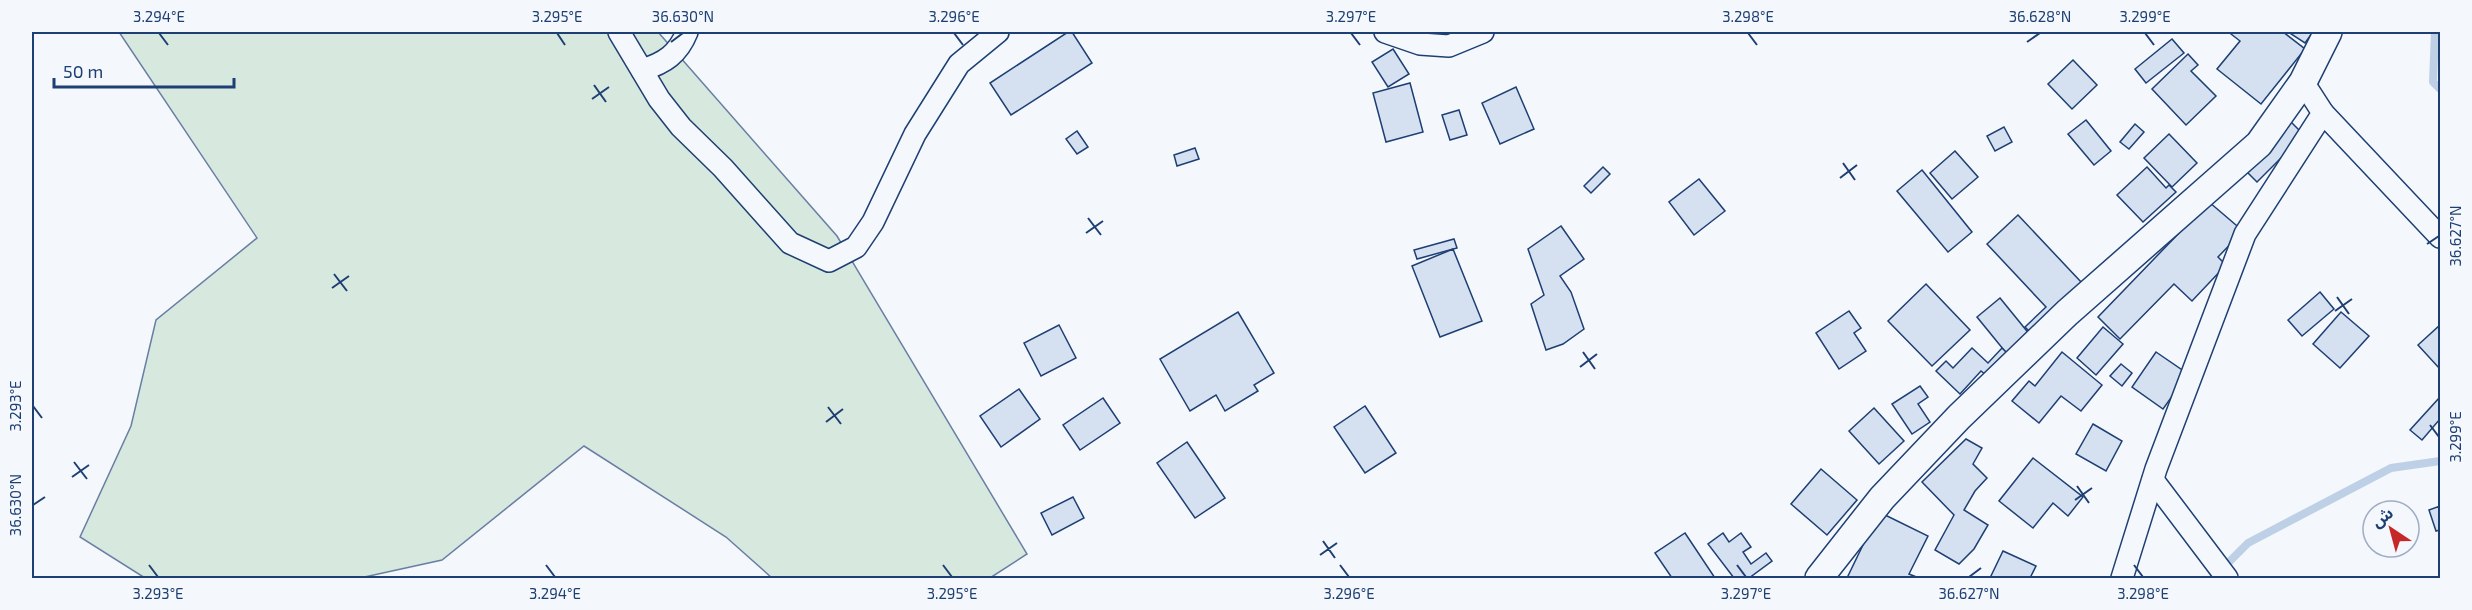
<svg xmlns="http://www.w3.org/2000/svg" width="2472" height="610" viewBox="0 0 2472 610" font-family="'Exo 2','Noto Sans Arabic',sans-serif">
	<style>
		.green { fill: #d7e8df; stroke: #687fa3; stroke-width: 1.5 }
		.lines { fill: none; stroke-linecap: round; stroke-linejoin: round }
		.stream { stroke: #bed0e5; stroke-width: 8 }
		.building { fill: #d5e0f0; stroke: #1d3f73; stroke-width: 1.5 }
		.minor-casing { stroke: #1d3f73; stroke-width: 24 }
		.tertiary-casing { stroke: #1d3f73; stroke-width: 30 }
		.minor { stroke: #f4f7fb; stroke-width: 21 }
		.tertiary { stroke: #f4f7fb; stroke-width: 27 }
		.ticks { fill: none; stroke: #1d3f73; stroke-width: 2 }
		.neatline { fill: none; stroke: #1d3f73; stroke-width: 2 }
		.ticks-label { font-size: 15px; text-anchor: middle; fill: #1d3f73 }
	</style>
	<rect width="100%" height="100%" fill="#f4f7fb"/>
	<path class="green" d="M 119,32 L 658,32 L 837,236 L 1027,554 L 990,578 L 772,578 L 726,537 L 584,446 L 442,560 L 360,578 L 145,578 L 80,537 L 131,426 L 156,320 L 257,238 Z"/>
	<g class="lines">
		<g class="stream">
			<path d="M 2435,32 L 2433,82 L 2440,89"/>
			<path d="M 2213,578 L 2248,543 L 2391,468 L 2440,461"/>
		</g>
	</g>
	<g class="building">
		<path d="M 1068,32 L 1072,32 L 1092,63 L 1011,115 L 990,83 Z"/>
		<path d="M 2233,32 L 2283,32 L 2305,49 L 2261,104 L 2217,69 L 2240,41 L 2231,34 Z"/>
		<path d="M 2288,32 L 2313,32 L 2305,43 Z"/>
		<path d="M 2172,39 L 2184,53 L 2146,83 L 2135,69 Z"/>
		<path d="M 1393,49 L 1409,74 L 1388,87 L 1372,62 Z"/>
		<path d="M 2188,54 L 2198,65 L 2191,71 L 2216,96 L 2186,125 L 2152,89 Z"/>
		<path d="M 2073,60 L 2097,85 L 2072,109 L 2048,84 Z"/>
		<path d="M 1410,83 L 1423,132 L 1386,142 L 1373,93 Z"/>
		<path d="M 1516,87 L 1534,129 L 1500,144 L 1482,103 Z"/>
		<path d="M 1459,110 L 1467,135 L 1450,140 L 1442,115 Z"/>
		<path d="M 2285,116 L 2304,135 L 2257,182 L 2238,163 Z"/>
		<path d="M 2086,120 L 2111,151 L 2094,165 L 2068,134 Z"/>
		<path d="M 2135,124 L 2144,132 L 2129,149 L 2120,142 Z"/>
		<path d="M 2004,127 L 2012,142 L 1995,151 L 1987,136 Z"/>
		<path d="M 1077,131 L 1088,147 L 1077,154 L 1066,139 Z"/>
		<path d="M 2169,134 L 2197,163 L 2172,187 L 2144,158 Z"/>
		<path d="M 1195,148 L 1199,159 L 1177,166 L 1174,155 Z"/>
		<path d="M 1955,151 L 1978,177 L 1952,199 L 1930,173 Z"/>
		<path d="M 1603,167 L 1610,174 L 1591,193 L 1584,186 Z"/>
		<path d="M 2147,167 L 2166,188 L 2169,185 L 2176,192 L 2143,222 L 2117,195 Z"/>
		<path d="M 1922,170 L 1972,232 L 1948,252 L 1897,191 Z"/>
		<path d="M 1699,179 L 1725,211 L 1694,235 L 1669,202 Z"/>
		<path d="M 2209,202 L 2243,231 L 2218,257 L 2226,265 L 2192,301 L 2174,284 L 2120,339 L 2098,317 Z"/>
		<path d="M 2018,215 L 2082,283 L 2030,332 L 2025,327 L 2046,307 L 1987,244 Z"/>
		<path d="M 1561,226 L 1584,259 L 1560,276 L 1571,292 L 1584,329 L 1563,344 L 1546,350 L 1531,304 L 1544,295 L 1528,249 Z"/>
		<path d="M 1454,239 L 1457,248 L 1417,259 L 1414,250 Z"/>
		<path d="M 1453,249 L 1482,321 L 1440,337 L 1412,266 Z"/>
		<path d="M 1926,284 L 1970,330 L 1932,366 L 1888,321 Z"/>
		<path d="M 2320,292 L 2334,309 L 2302,336 L 2288,320 Z"/>
		<path d="M 2000,298 L 2035,341 L 2012,360 L 1977,317 Z"/>
		<path d="M 1849,311 L 1861,328 L 1854,333 L 1866,351 L 1839,369 L 1816,333 Z"/>
		<path d="M 1238,312 L 1274,373 L 1254,385 L 1258,391 L 1225,411 L 1216,395 L 1190,411 L 1160,359 Z"/>
		<path d="M 2341,312 L 2369,336 L 2340,368 L 2313,344 Z"/>
		<path d="M 1059,325 L 1076,358 L 1041,376 L 1024,343 Z"/>
		<path d="M 2440,325 L 2440,367 L 2439,368 L 2418,345 Z"/>
		<path d="M 2103,327 L 2123,344 L 2096,375 L 2077,358 Z"/>
		<path d="M 1972,348 L 1988,363 L 2002,348 L 2008,354 L 1987,376 L 1981,371 L 1960,394 L 1936,371 L 1946,361 L 1953,368 Z"/>
		<path d="M 2062,352 L 2102,385 L 2081,411 L 2061,396 L 2039,423 L 2012,401 L 2029,381 L 2035,386 Z"/>
		<path d="M 2156,352 L 2188,374 L 2163,409 L 2132,387 Z"/>
		<path d="M 2121,364 L 2132,373 L 2122,386 L 2110,376 Z"/>
		<path d="M 1920,386 L 1928,397 L 1918,404 L 1930,422 L 1912,434 L 1892,404 Z"/>
		<path d="M 1019,389 L 1040,419 L 1001,447 L 980,416 Z"/>
		<path d="M 2440,397 L 2440,419 L 2422,440 L 2410,430 Z"/>
		<path d="M 1103,398 L 1120,423 L 1080,450 L 1063,425 Z"/>
		<path d="M 1365,406 L 1396,453 L 1365,473 L 1334,427 Z"/>
		<path d="M 1874,408 L 1904,441 L 1879,464 L 1849,431 Z"/>
		<path d="M 2093,424 L 2122,441 L 2106,471 L 2076,454 Z"/>
		<path d="M 1966,439 L 1982,448 L 1973,464 L 1987,478 L 1975,491 L 1964,510 L 1988,525 L 1974,549 L 1959,564 L 1935,550 L 1954,515 L 1922,482 Z"/>
		<path d="M 1187,442 L 1225,498 L 1195,518 L 1157,463 Z"/>
		<path d="M 2033,458 L 2083,497 L 2068,516 L 2053,503 L 2033,528 L 1999,501 Z"/>
		<path d="M 1821,469 L 1857,500 L 1827,535 L 1791,504 Z"/>
		<path d="M 1073,497 L 1084,518 L 1052,535 L 1041,513 Z"/>
		<path d="M 2440,506 L 2440,530 L 2436,531 L 2429,510 Z"/>
		<path d="M 1879,512 L 1928,536 L 1909,574 L 1919,578 L 1847,578 Z"/>
		<path d="M 1685,533 L 1715,578 L 1672,578 L 1655,553 Z"/>
		<path d="M 1723,533 L 1729,542 L 1741,533 L 1751,547 L 1743,552 L 1751,564 L 1766,553 L 1772,561 L 1749,578 L 1734,578 L 1708,544 Z"/>
		<path d="M 2003,551 L 2036,566 L 2030,578 L 1990,578 Z"/>
	</g>
	<g class="lines">
		<defs>
			<g id="minor">
				<path d="M 619,32 L 659,99 L 681,127 L 723,168 L 790,243 L 829,261 L 856,247 L 873,222 L 915,134 L 959,64 L 998,32"/>
				<path d="M 1385,32 L 1420,44 L 1449,46 L 1483,32"/>
				<path d="M 642,70 C 665,63 678,54 687,32"/>
				<path d="M 2323,113 L 2440,237"/>
				<path d="M 2153,480 L 2227,578"/>
				<path d="M 2122,578 L 2156,469 L 2245,234 L 2323,113 L 2303,82"/>
			</g>
			<path id="tertiary" d="M 1819,578 L 1882,498 L 1959,417 L 2067,313 L 2259,144 L 2303,82 L 2328,32"/>
		</defs>
		<use href="#minor" class="minor-casing"/>
		<use href="#tertiary" class="tertiary-casing"/>
		<use href="#minor" class="minor"/>
		<use href="#tertiary" class="tertiary"/>
	</g>
	<path class="ticks" d="M 159,33 L 168,45M 557,33 L 565,45M 954,33 L 963,45M 1351,33 L 1360,45M 1748,33 L 1757,45M 2145,33 L 2154,45M 671,42 L 683,33M 2027,42 L 2040,33M 594,85 L 606,102M 592,99 L 609,87M 1843,163 L 1855,180M 1840,178 L 1857,165M 1088,218 L 1101,235M 1086,233 L 1103,221M 2427,244 L 2439,236M 334,274 L 347,291M 332,288 L 349,276M 2337,297 L 2349,314M 2335,311 L 2352,299M 1583,352 L 1595,369M 1580,367 L 1597,354M 33,406 L 42,418M 828,407 L 841,424M 826,422 L 843,409M 2430,425 L 2439,437M 74,462 L 87,479M 72,477 L 89,465M 2077,486 L 2089,503M 2075,500 L 2092,488M 33,505 L 45,497M 1323,541 L 1335,558M 1320,555 L 1337,543M 149,565 L 158,577M 546,565 L 555,577M 943,565 L 952,577M 1340,565 L 1349,577M 1737,565 L 1746,577M 2134,565 L 2143,577M 1969,577 L 1981,568"/>
	<rect width="2472" height="610" fill="none" stroke="#f4f7fb" stroke-width="66"/>
	<g transform="translate(2391 529) rotate(324)"><circle r="28" fill="#f4f7fb" stroke="#9eadc5" stroke-width="1.5"/>
	<path d="M0-4.5L10 22L0 15L-10 22Z" fill="#c62828"/>
	<text y="-9" font-size="16" font-weight="bold" text-anchor="middle" fill="#1d3f73">ش</text>
	</g>
	<path d="M54 78v9h180v-9" fill="none" stroke="#1d3f73" stroke-width="3"/>
	<text x="63" y="78" font-size="18" fill="#1d3f73" stroke="#f4f7fb" stroke-width="4.5" paint-order="stroke">50 m</text>
	<rect x="33" y="33" width="2406" height="544" class="neatline"/>
	<g class="ticks-label">
		<text x="159" y="22">3.294°E</text>
		<text x="557" y="22">3.295°E</text>
		<text x="683" y="22">36.630°N</text>
		<text x="954" y="22">3.296°E</text>
		<text x="1351" y="22">3.297°E</text>
		<text x="1748" y="22">3.298°E</text>
		<text x="2040" y="22">36.628°N</text>
		<text x="2145" y="22">3.299°E</text>
		<text transform="translate(2456 236) rotate(-90)" y="5">36.627°N</text>
		<text transform="translate(16 406) rotate(-90)" y="5">3.293°E</text>
		<text transform="translate(2456 437) rotate(-90)" y="5">3.299°E</text>
		<text transform="translate(16 505) rotate(-90)" y="5">36.630°N</text>
		<text x="158" y="599">3.293°E</text>
		<text x="555" y="599">3.294°E</text>
		<text x="952" y="599">3.295°E</text>
		<text x="1349" y="599">3.296°E</text>
		<text x="1746" y="599">3.297°E</text>
		<text x="1969" y="599">36.627°N</text>
		<text x="2143" y="599">3.298°E</text>
	</g>
</svg>
